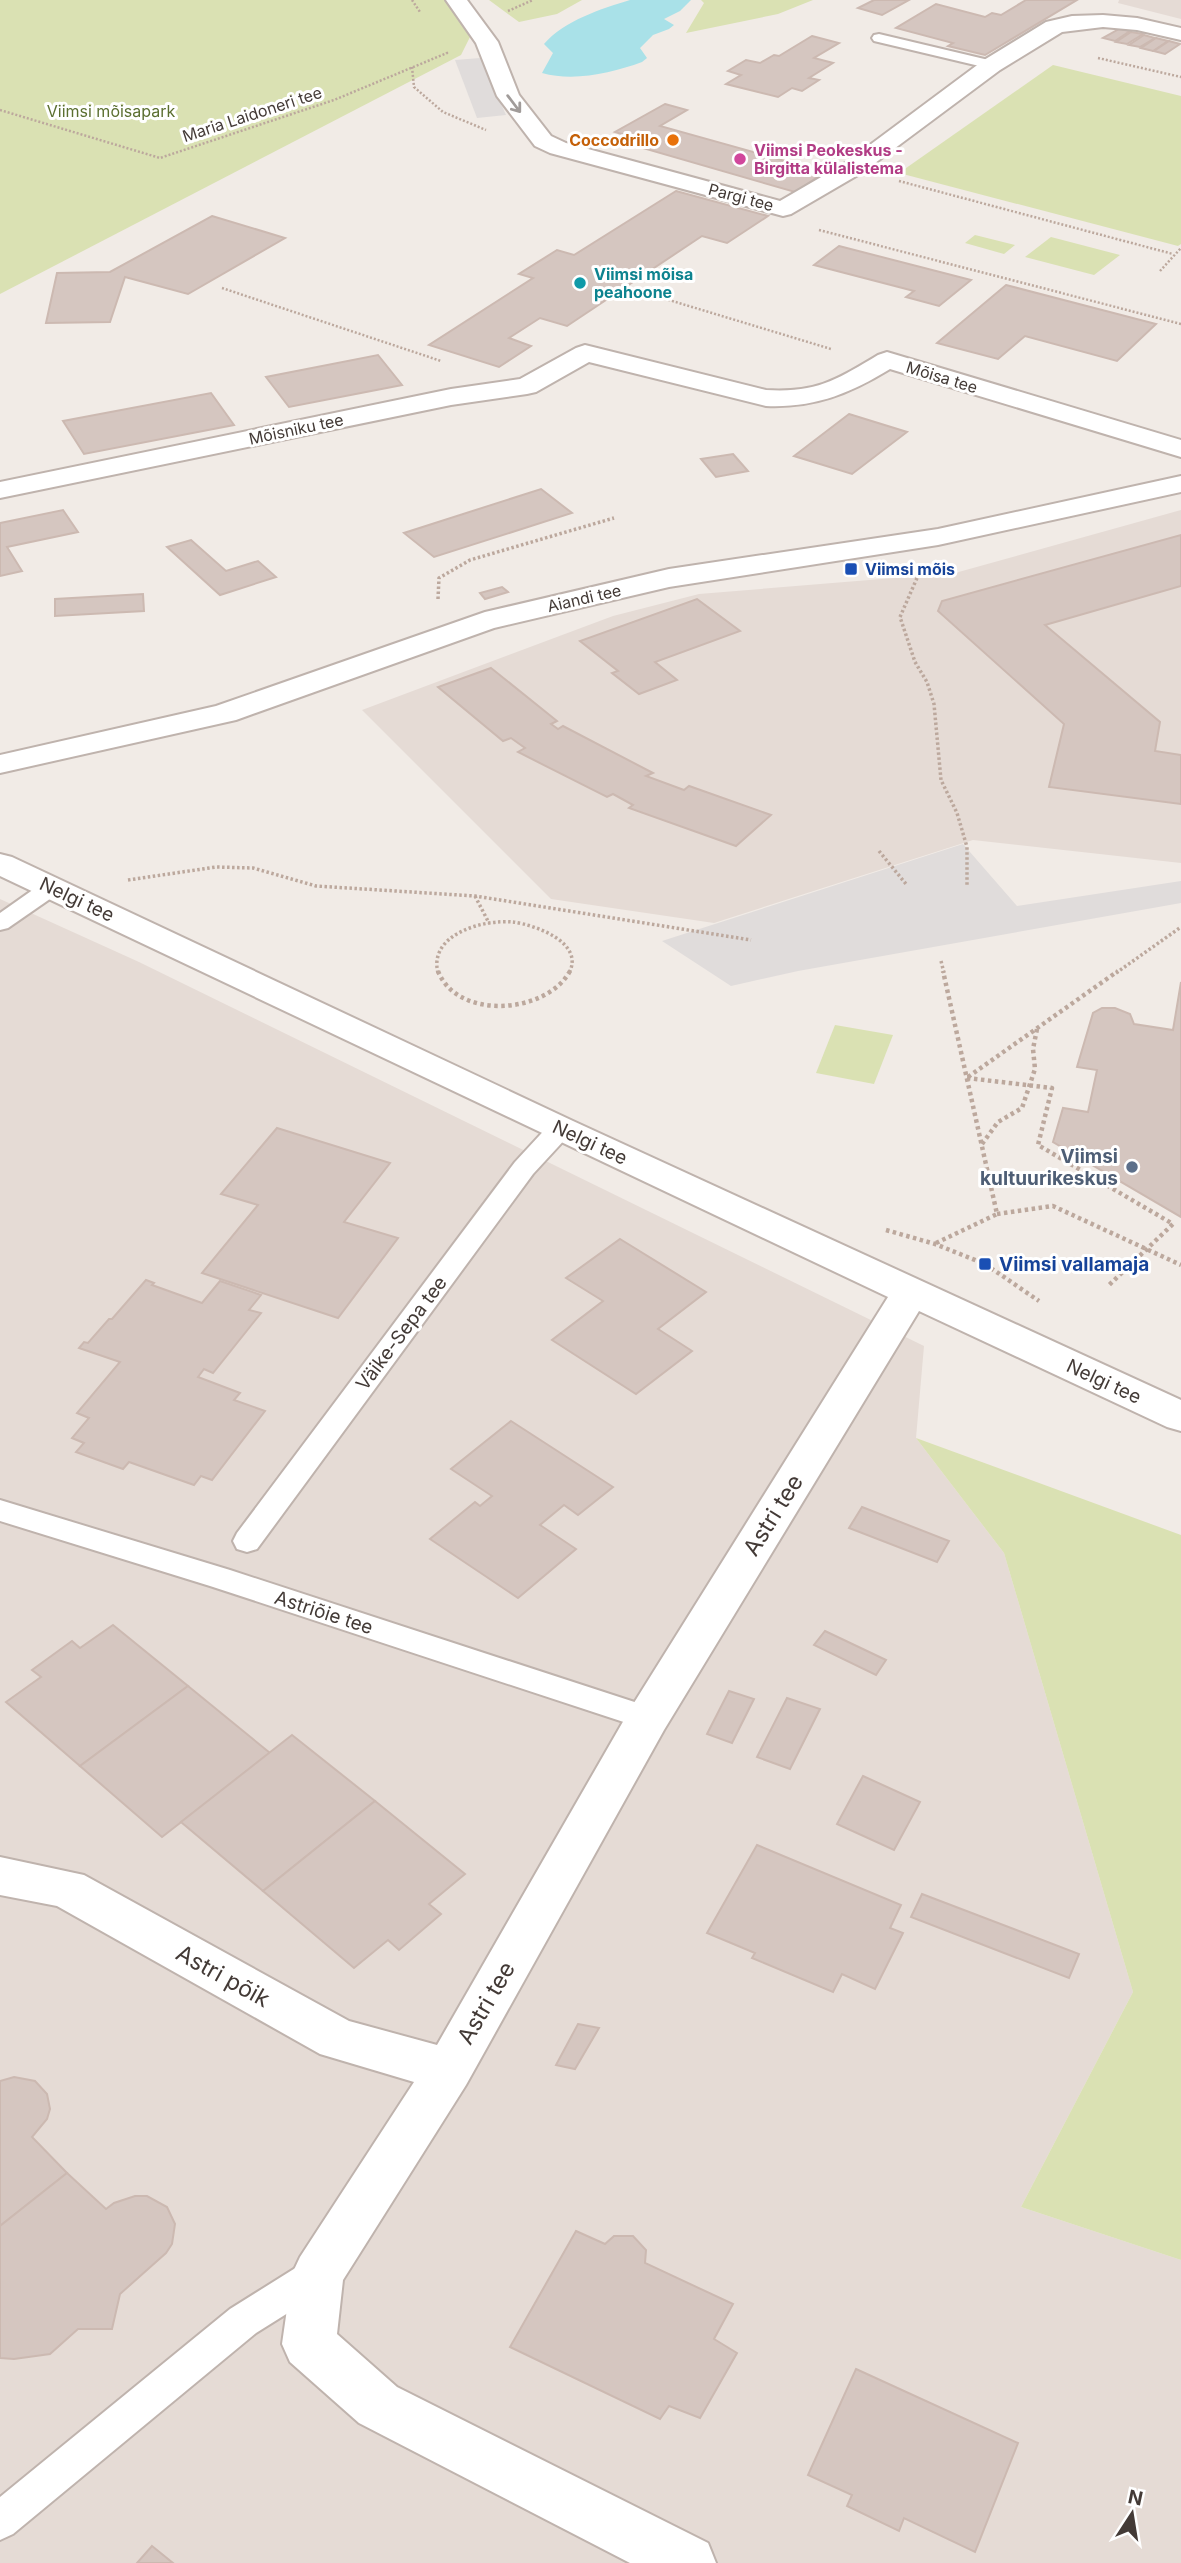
<svg xmlns="http://www.w3.org/2000/svg" width="1181" height="2563" viewBox="0 0 1181 2563" font-family="Inter,sans-serif">
	<style>
		.residential { fill: #e5dbd5 }
		.green { fill: #dae1b3 }
		.parking { fill: #e0dcdb }
		.water { fill: #a9e1e8 }
		.building { fill: #d5c6c0; stroke: #ccb9b1; stroke-width: 2 }
		.lines { fill: none; stroke-linecap: round; stroke-linejoin: round }
		.lane-casing { stroke: #bfb3ad; stroke-width: 4 }
		.street-casing { stroke: #bfb3ad; stroke-width: 4 }
		.path-far2 { stroke: #bca89d; stroke-width: 2.5; stroke-dasharray: 2 2; stroke-linecap: butt }
		.path-far1 { stroke: #bca89d; stroke-width: 3.5; stroke-dasharray: 2.5 2.5; stroke-linecap: butt }
		.path { stroke: #bca89d; stroke-width: 4.5; stroke-dasharray: 3.5 3.5; stroke-linecap: butt }
		.lane { fill: #fff; fill-rule: evenodd }
		.street { fill: #fff; fill-rule: evenodd }
		.oneway { stroke: #a19c9a }
		.food-dot { fill: #e8710a; stroke: #fff; stroke-width: 2.5 }
		.hotel-dot { fill: #d1479c; stroke: #fff; stroke-width: 2.5 }
		.culture-dot { fill: #0f9aa8; stroke: #fff; stroke-width: 2.5 }
		.transit-dot { fill: #1a4fb4; stroke: #fff; stroke-width: 2.5 }
		.service-dot { fill: #5c6f8a; stroke: #fff; stroke-width: 2.5 }
		.labels { text-anchor: middle; stroke-width: 6; stroke-linejoin: round; paint-order: stroke }
		.far-park-label { font-size: 16px; fill: #5b6f30; stroke: #fff }
		.far-street-label { font-size: 16px; fill: #433a36; stroke: #fff }
		.far-food-label { font-size: 16px; font-weight: bold; fill: #c56008; stroke: #fff; text-anchor: end }
		.far-hotel-label { font-size: 16px; font-weight: bold; fill: #b23c85; stroke: #fff; text-anchor: start }
		.far-culture-label { font-size: 16px; font-weight: bold; fill: #0d838f; stroke: #fff; text-anchor: start }
		.far-transit-label { font-size: 16px; font-weight: bold; fill: #164399; stroke: #fff; text-anchor: start }
		.street-label { font-size: 19px; fill: #433a36; stroke: #fff }
		.service-label { font-size: 19px; font-weight: bold; fill: #4e5e75; stroke: #fff; text-anchor: end }
		.transit-label { font-size: 19px; font-weight: bold; fill: #164399; stroke: #fff; text-anchor: start }
		.near-street-label { font-size: 23px; fill: #433a36; stroke: #fff }
	</style>
	<rect width="100%" height="100%" fill="#f1ebe6"/>
	<g class="residential">
		<path d="M 1119,0 L 1181,0 L 1181,19 L 1118,3 Z"/>
		<path d="M 1181,510 L 1181,863 L 973,840 L 714,923 L 551,899 L 362,710 L 613,616 L 699,594 L 955,573 Z"/>
		<path d="M 0,899 L 139,962 L 924,1346 L 916,1438 L 1004,1553 L 1133,1992 L 1021,2207 L 1181,2260 L 1181,2563 L 0,2563 Z"/>
	</g>
	<g class="green">
		<path d="M 0,0 L 446,0 L 470,37 L 461,55 L 0,294 Z"/>
		<path d="M 489,0 L 582,0 L 557,14 L 519,22 Z"/>
		<path d="M 701,0 L 813,0 L 778,14 L 686,33 L 704,3 Z"/>
		<path d="M 1053,65 L 1181,96 L 1181,244 L 1178,246 L 899,173 Z"/>
		<path d="M 975,235 L 1015,245 L 1004,254 L 965,243 Z"/>
		<path d="M 1051,237 L 1120,255 L 1094,275 L 1025,257 Z"/>
		<path d="M 835,1025 L 893,1035 L 874,1084 L 816,1073 Z"/>
		<path d="M 916,1438 L 1181,1535 L 1181,2260 L 1021,2207 L 1133,1992 L 1004,1553 Z"/>
	</g>
	<g class="parking">
		<path d="M 480,58 L 506,115 L 477,118 L 455,60 Z"/>
		<path d="M 963,844 L 1017,906 L 1181,881 L 1181,903 L 798,971 L 731,986 L 662,941 Z"/>
	</g>
	<path class="water" d="M 630,0 L 691,0 L 680,11 L 664,19 L 674,25 L 669,29 L 653,35 L 640,48 L 647,58 L 642,62 C 612,73 574,82 542,73 L 553,53 L 544,44 C 565,20 601,9 630,0 Z"/>
	<g class="building">
		<path d="M 874,0 L 909,0 L 882,15 L 858,8 Z"/>
		<path d="M 1026,0 L 1077,0 L 985,55 L 948,46 L 953,43 L 896,28 L 936,4 L 985,17 L 992,13 L 1001,15 Z"/>
		<path d="M 1119,29 L 1130,31 L 1115,41 L 1103,38 Z"/>
		<path d="M 1131,32 L 1143,34 L 1127,44 L 1116,42 Z"/>
		<path d="M 1144,35 L 1155,38 L 1140,47 L 1129,45 Z"/>
		<path d="M 812,36 L 839,43 L 814,58 L 833,63 L 809,78 L 819,80 L 802,91 L 792,88 L 778,97 L 726,84 L 741,75 L 728,71 L 746,60 L 760,63 L 774,55 L 779,56 Z"/>
		<path d="M 1156,38 L 1168,41 L 1153,51 L 1141,48 Z"/>
		<path d="M 1169,41 L 1180,44 L 1165,54 L 1154,51 Z"/>
		<path d="M 665,104 L 687,110 L 660,126 L 825,172 L 795,192 L 629,144 L 638,139 L 615,132 Z"/>
		<path d="M 676,191 L 768,216 L 727,243 L 702,236 L 567,326 L 540,318 L 509,338 L 531,346 L 499,367 L 429,345 L 533,278 L 519,274 L 557,250 L 574,255 Z"/>
		<path d="M 212,216 L 285,238 L 188,294 L 125,277 L 110,322 L 46,323 L 57,273 L 110,272 Z"/>
		<path d="M 839,246 L 971,280 L 939,306 L 906,297 L 914,291 L 814,265 Z"/>
		<path d="M 1006,285 L 1156,324 L 1117,361 L 1025,336 L 998,359 L 937,343 Z"/>
		<path d="M 378,355 L 402,385 L 289,407 L 266,377 Z"/>
		<path d="M 211,393 L 234,425 L 84,454 L 63,421 Z"/>
		<path d="M 849,414 L 907,432 L 852,474 L 794,456 Z"/>
		<path d="M 733,454 L 748,471 L 716,477 L 701,459 Z"/>
		<path d="M 541,489 L 572,513 L 434,557 L 404,533 Z"/>
		<path d="M 63,510 L 78,532 L 7,547 L 22,571 L 0,576 L 0,523 Z"/>
		<path d="M 1181,535 L 1181,586 L 1045,625 L 1160,722 L 1155,751 L 1181,755 L 1181,804 L 1049,787 L 1064,724 L 938,611 L 942,601 Z"/>
		<path d="M 191,540 L 226,571 L 258,561 L 276,577 L 220,595 L 167,547 Z"/>
		<path d="M 502,587 L 508,592 L 485,599 L 480,593 Z"/>
		<path d="M 143,594 L 144,611 L 55,616 L 55,599 Z"/>
		<path d="M 697,599 L 740,631 L 655,662 L 677,680 L 639,694 L 612,673 L 618,671 L 580,641 Z"/>
		<path d="M 491,668 L 557,721 L 551,724 L 558,729 L 563,726 L 653,773 L 646,776 L 684,790 L 689,786 L 771,815 L 736,846 L 629,808 L 633,805 L 613,794 L 607,797 L 518,752 L 525,748 L 511,738 L 503,741 L 438,687 Z"/>
		<path d="M 1181,982 L 1181,1217 L 1053,1142 L 1063,1108 L 1088,1112 L 1097,1070 L 1077,1067 L 1093,1013 L 1102,1008 L 1115,1008 L 1130,1014 L 1134,1024 L 1173,1030 Z"/>
		<path d="M 277,1128 L 390,1163 L 344,1222 L 398,1238 L 338,1318 L 202,1273 L 258,1205 L 221,1194 Z"/>
		<path d="M 620,1239 L 706,1292 L 658,1329 L 692,1351 L 636,1394 L 552,1340 L 603,1301 L 566,1278 Z"/>
		<path d="M 146,1280 L 154,1283 L 152,1285 L 202,1303 L 220,1281 L 261,1295 L 249,1310 L 261,1313 L 213,1373 L 204,1369 L 198,1377 L 240,1393 L 234,1400 L 265,1411 L 212,1480 L 201,1476 L 194,1485 L 129,1462 L 123,1469 L 76,1452 L 84,1443 L 72,1438 L 89,1418 L 77,1413 L 120,1362 L 79,1348 L 84,1342 L 88,1343 L 109,1319 L 112,1319 Z"/>
		<path d="M 511,1421 L 613,1487 L 578,1515 L 564,1505 L 540,1525 L 576,1549 L 518,1598 L 430,1539 L 475,1502 L 480,1506 L 492,1496 L 451,1469 Z"/>
		<path d="M 862,1507 L 949,1541 L 937,1562 L 849,1528 Z"/>
		<path d="M 113,1625 L 188,1686 L 80,1766 L 6,1702 L 41,1677 L 32,1670 L 72,1641 L 80,1648 Z"/>
		<path d="M 825,1631 L 886,1660 L 876,1675 L 814,1645 Z"/>
		<path d="M 188,1686 L 270,1753 L 162,1837 L 80,1766 Z"/>
		<path d="M 729,1691 L 754,1699 L 732,1743 L 707,1734 Z"/>
		<path d="M 787,1698 L 820,1709 L 790,1769 L 757,1757 Z"/>
		<path d="M 292,1735 L 375,1801 L 263,1891 L 181,1822 Z"/>
		<path d="M 863,1776 L 920,1802 L 894,1850 L 837,1824 Z"/>
		<path d="M 375,1801 L 465,1874 L 429,1904 L 441,1914 L 399,1950 L 388,1940 L 354,1968 L 263,1891 Z"/>
		<path d="M 757,1845 L 901,1905 L 890,1928 L 903,1933 L 875,1989 L 842,1974 L 833,1992 L 752,1958 L 755,1953 L 707,1933 Z"/>
		<path d="M 922,1894 L 1079,1954 L 1069,1978 L 911,1917 Z"/>
		<path d="M 578,2024 L 599,2028 L 575,2069 L 556,2065 Z"/>
		<path d="M 14,2077 L 35,2081 L 47,2094 L 50,2109 L 47,2119 L 32,2137 L 67,2173 L 0,2226 L 0,2081 Z"/>
		<path d="M 67,2173 L 106,2209 L 114,2203 L 135,2196 L 147,2196 L 167,2207 L 175,2224 L 172,2244 L 166,2253 L 120,2294 L 112,2329 L 78,2329 L 50,2354 L 14,2359 L 0,2358 L 0,2226 Z"/>
		<path d="M 576,2231 L 605,2244 L 614,2236 L 633,2236 L 646,2250 L 645,2263 L 733,2304 L 714,2339 L 737,2353 L 700,2418 L 669,2406 L 660,2419 L 510,2347 Z"/>
		<path d="M 856,2369 L 1018,2443 L 975,2552 L 904,2518 L 899,2531 L 847,2506 L 852,2495 L 808,2475 Z"/>
		<path d="M 152,2546 L 173,2563 L 137,2563 Z"/>
	</g>
	<g class="lines">
		<defs>
			<g id="lane">
				<path d="M 879,34 L 997,62 L 999,65 L 992,69 L 874,41 L 872,38 L 874,35 Z"/>
				<path d="M 52,880 L 60,882 L 63,887 L 60,892 L 8,928 L 0,930 L 0,913 L 44,882 Z"/>
				<path d="M 560,1121 L 569,1123 L 572,1129 L 569,1135 L 533,1174 L 257,1549 L 247,1552 L 237,1549 L 233,1541 L 237,1533 L 515,1162 L 551,1123 Z"/>
				<path d="M 0,1500 L 230,1570 L 659,1710 L 663,1718 L 659,1726 L 648,1730 L 210,1586 L 0,1521 Z"/>
				<path d="M 318,2258 L 331,2262 L 336,2274 L 331,2286 L 256,2333 L 13,2534 L 0,2540 L 0,2497 L 230,2309 L 305,2262 Z"/>
			</g>
			<g id="street">
				<path d="M 446,0 L 467,0 L 498,42 L 519,95 L 551,136 L 566,143 L 780,201 L 847,162 L 984,60 L 1046,22 L 1072,16 L 1103,15 L 1137,18 L 1181,28 L 1181,40 L 1137,30 L 1103,27 L 1062,32 L 1000,70 L 863,172 L 791,214 L 783,216 L 550,153 L 535,146 L 497,96 L 476,43 Z"/>
				<path d="M 585,345 L 766,390 C 817,393 836,380 878,355 L 887,352 L 1181,440 L 1181,457 L 890,369 C 849,394 814,408 766,406 L 589,362 L 536,392 L 527,394 L 451,405 L 0,498 L 0,482 L 451,389 L 520,379 L 576,348 Z"/>
				<path d="M 1181,476 L 1181,492 L 938,545 L 669,587 L 494,628 L 236,720 L 0,773 L 0,755 L 216,706 L 485,612 L 669,569 L 938,529 Z"/>
				<path d="M 0,854 L 12,857 L 573,1121 L 1181,1400 L 1181,1431 L 1167,1427 L 919,1311 L 664,1730 L 466,2085 L 343,2280 L 337,2334 L 397,2387 L 708,2543 L 716,2563 L 630,2563 L 359,2423 L 290,2362 L 282,2344 L 292,2274 L 300,2257 L 414,2082 L 320,2054 L 57,1906 L 0,1895 L 0,1857 L 84,1875 L 349,2021 L 437,2045 L 632,1706 L 888,1297 L 0,876 Z"/>
			</g>
		</defs>
		<use href="#lane" class="lane-casing"/>
		<use href="#street" class="street-casing"/>
		<g class="path-far2">
			<path d="M 412,0 L 420,12"/>
			<path d="M 508,11 L 533,0"/>
			<path d="M 1098,58 L 1181,77"/>
			<path d="M 412,67 L 414,87 L 443,112 L 486,130"/>
			<path d="M 0,110 L 160,158 L 334,100 L 447,53 L 446,51"/>
			<path d="M 899,181 L 1173,254"/>
			<path d="M 819,230 L 1181,324"/>
			<path d="M 1160,271 L 1181,248"/>
			<path d="M 626,287 L 831,349"/>
			<path d="M 222,288 L 441,361"/>
		</g>
		<g class="path-far1">
			<path d="M 917,578 L 900,617 L 915,662 L 927,682 L 934,704 L 941,780 L 957,813 L 967,847 L 967,886"/>
			<path d="M 438,599 L 439,578 L 470,560 L 614,518"/>
			<path d="M 879,851 L 906,884"/>
			<path d="M 128,880 L 216,867 L 253,868 L 316,886 L 475,896 L 751,940"/>
			<path d="M 475,896 L 489,923"/>
			<path d="M 941,961 L 944,973"/>
			<path d="M 438,973 C 428,934 484,919 513,922 C 536,925 585,943 569,973"/>
			<path d="M 1116,973 L 1181,927"/>
		</g>
		<g class="path">
			<path d="M 438,971 C 457,1021 547,1014 570,971"/>
			<path d="M 968,1077 L 1118,971"/>
			<path d="M 967,1078 L 1052,1088 L 1038,1145 L 1173,1224 L 1108,1286"/>
			<path d="M 982,1144 L 998,1122 L 1022,1108 L 1035,1069 L 1033,1049 L 1037,1029"/>
			<path d="M 997,1214 L 1053,1206 L 1181,1265"/>
			<path d="M 886,1230 L 935,1244 L 985,1264 L 1039,1301"/>
			<path d="M 936,1243 L 997,1214 L 943,971"/>
		</g>
		<use href="#lane" class="lane"/>
		<use href="#street" class="street"/>
	</g>
	<defs><path id="oneway-shaft" d="M-6 0H5M1.5-3L5.5 0L1.5 3" fill="none" stroke-width="1.6" stroke-linecap="round" stroke-linejoin="round" transform="scale(1.75)"/></defs>
	<use class="oneway" href="#oneway-shaft" transform="translate(514 104) rotate(53)"/>
	<circle class="food-dot" cx="673" cy="140" r="7"/>
	<circle class="hotel-dot" cx="740" cy="159" r="7"/>
	<circle class="culture-dot" cx="580" cy="283" r="7"/>
	<g class="transit-dot">
		<rect x="844" y="562" width="14" height="14" rx="3.5"/>
		<rect x="978" y="1257" width="14" height="14" rx="3.5"/>
	</g>
	<circle class="service-dot" cx="1132" cy="1167" r="7"/>
	<g class="labels">
		<g class="far-park-label">
			<text x="111" y="117">Viimsi mõisapark</text>
		</g>
		<g class="far-street-label">
			<text transform="translate(252 114) rotate(-18)" y="6">Maria Laidoneri tee</text>
			<text transform="translate(741 197) rotate(15)" y="6">Pargi tee</text>
			<text transform="translate(942 377) rotate(17)" y="6">Mõisa tee</text>
			<text transform="translate(296 429) rotate(-12)" y="6">Mõisniku tee</text>
			<text transform="translate(584 598) rotate(-13)" y="6">Aiandi tee</text>
		</g>
		<g class="far-food-label">
			<text x="659" y="146">Coccodrillo</text>
		</g>
		<g class="far-hotel-label">
			<text x="754" y="156">Viimsi Peokeskus -<tspan x="754" dy="18">Birgitta külalistema</tspan></text>
		</g>
		<g class="far-culture-label">
			<text x="594" y="280">Viimsi mõisa<tspan x="594" dy="18">peahoone</tspan></text>
		</g>
		<g class="far-transit-label">
			<text x="865" y="575">Viimsi mõis</text>
		</g>
		<g class="street-label">
			<text transform="translate(77 899) rotate(25)" y="7">Nelgi tee</text>
			<text transform="translate(590 1142) rotate(25)" y="7">Nelgi tee</text>
			<text transform="translate(401 1333) rotate(-53)" y="7">Väike-Sepa tee</text>
			<text transform="translate(1104 1381) rotate(25)" y="7">Nelgi tee</text>
			<text transform="translate(324 1612) rotate(18)" y="7">Astriõie tee</text>
		</g>
		<g class="service-label">
			<text x="1118" y="1163">Viimsi<tspan x="1118" dy="22">kultuurikeskus</tspan></text>
		</g>
		<g class="transit-label">
			<text x="999" y="1271">Viimsi vallamaja</text>
		</g>
		<g class="near-street-label">
			<text transform="translate(773 1515) rotate(-58)" y="8">Astri tee</text>
			<text transform="translate(223 1976) rotate(29)" y="8">Astri põik</text>
			<text transform="translate(486 2003) rotate(-60)" y="8">Astri tee</text>
		</g>
	</g>
	<g transform="translate(1132 2514) rotate(12)" stroke="#ffffff" stroke-width="5" paint-order="stroke">
	<path d="M0-5L12 26L0 18L-12 26Z" fill="#433a36"/>
	<text y="-10" font-size="19" font-weight="bold" text-anchor="middle" fill="#433a36">N</text>
	</g>
</svg>
